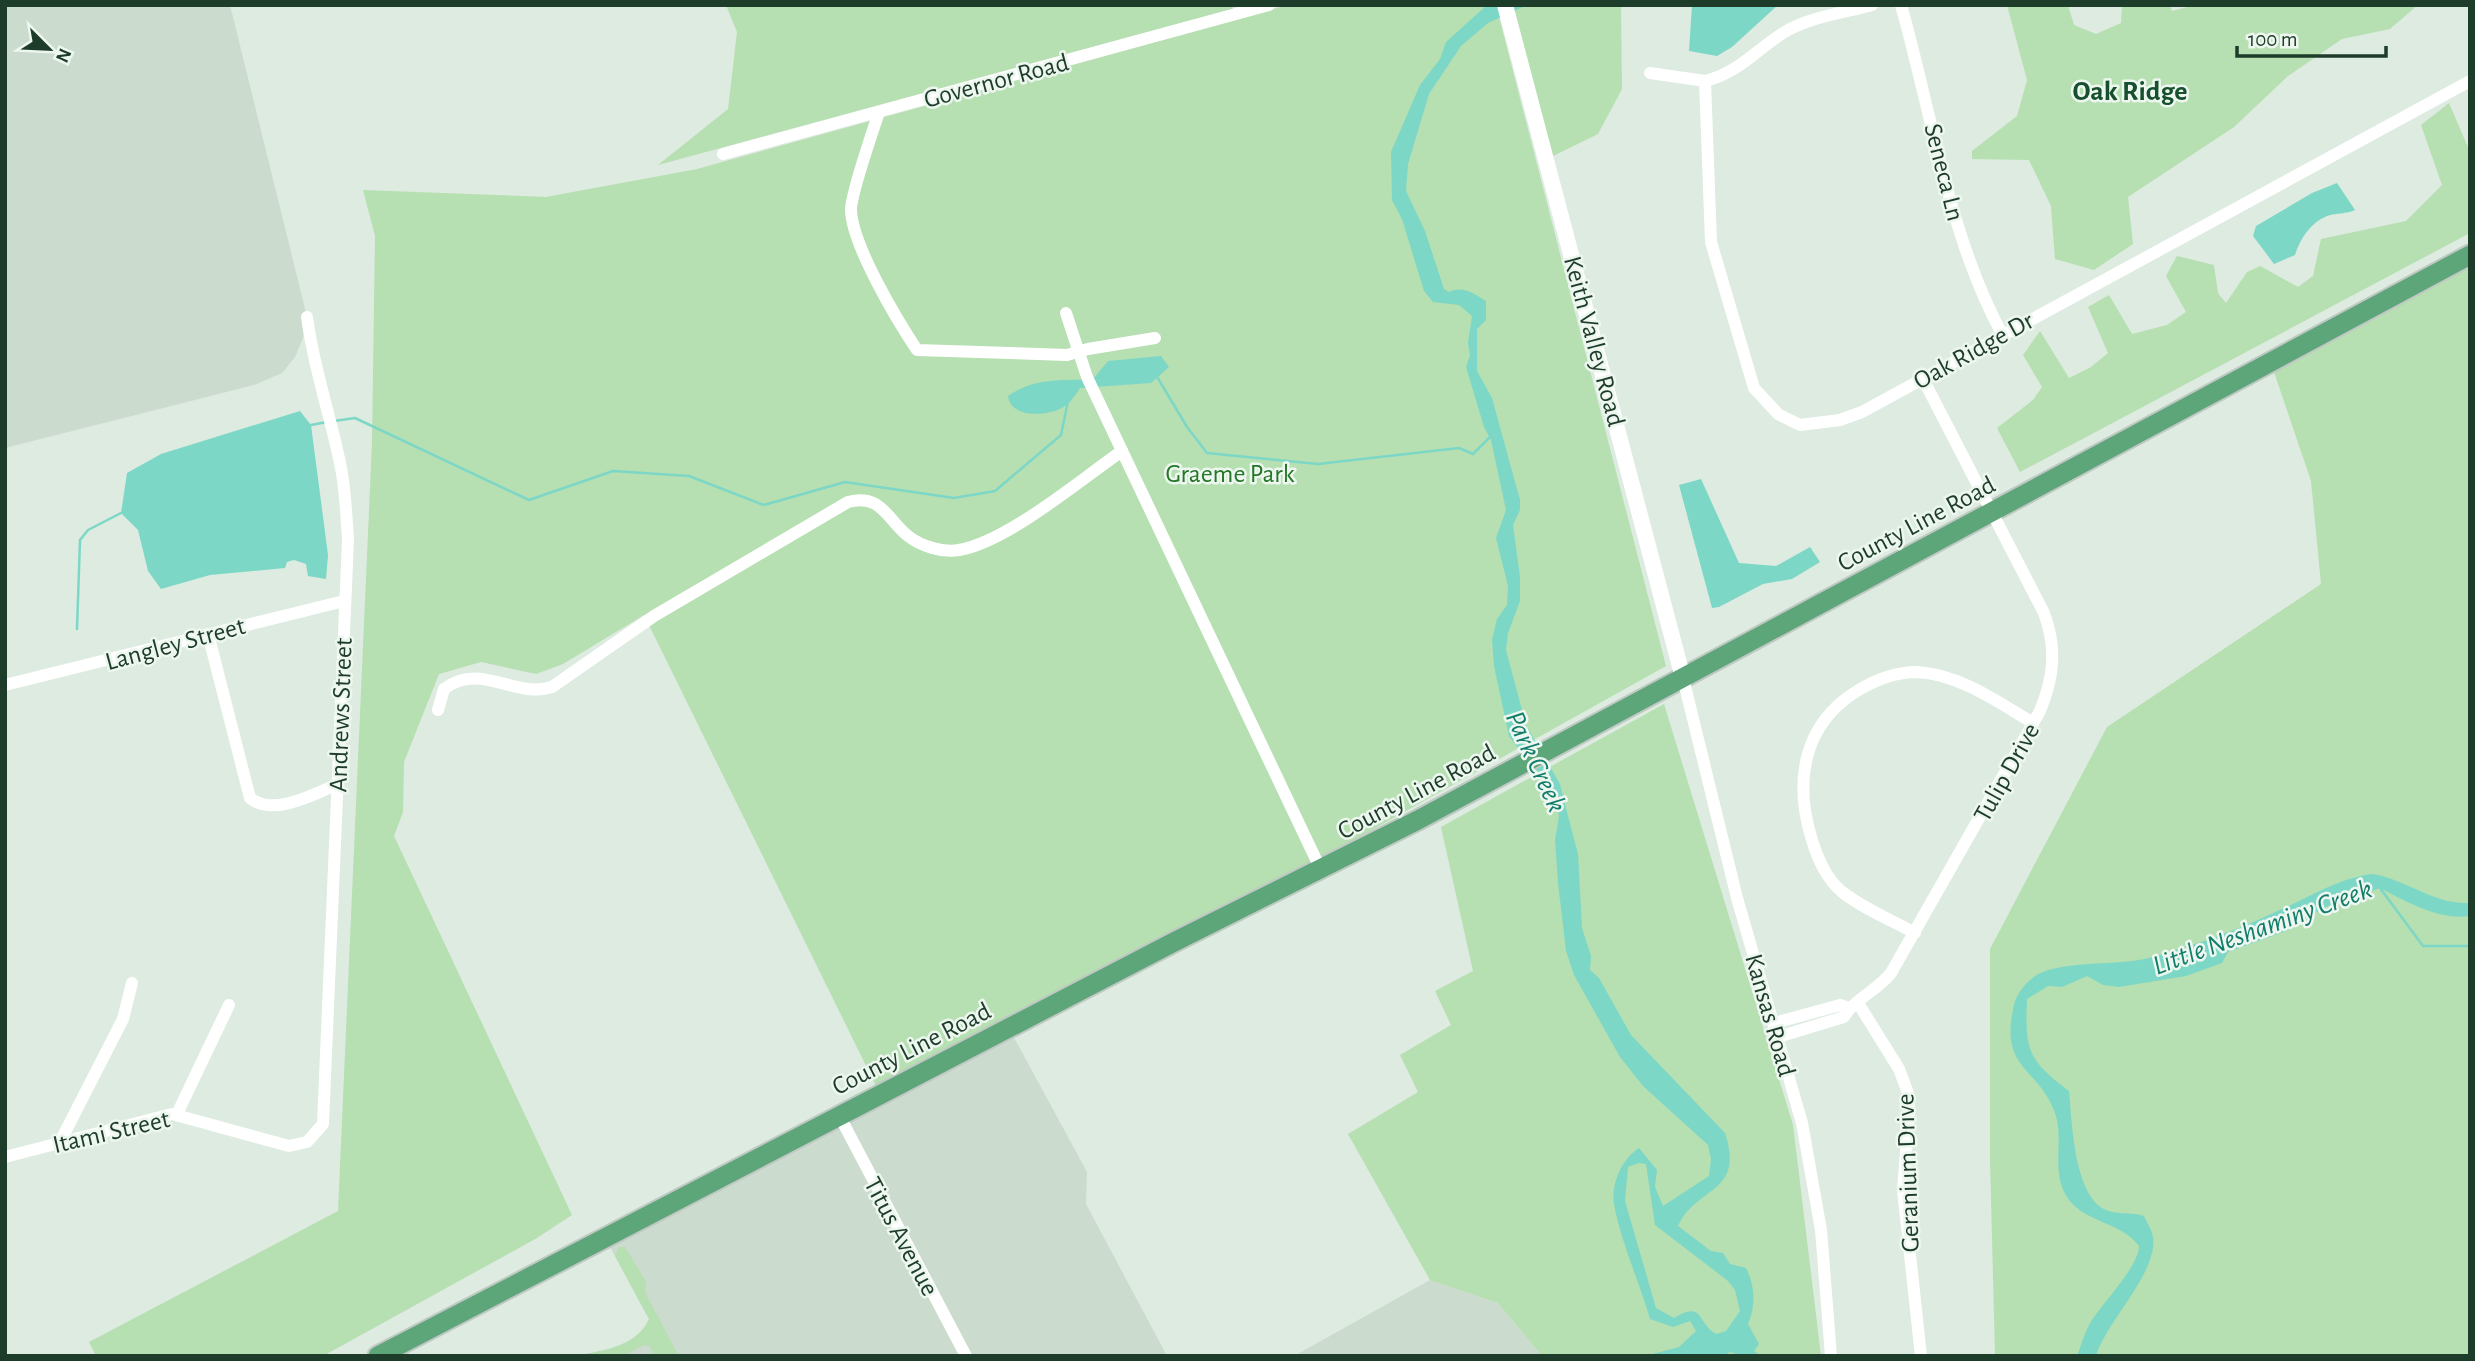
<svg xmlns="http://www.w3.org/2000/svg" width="2475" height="1361" viewBox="0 0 2475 1361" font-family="'Alegreya Sans',sans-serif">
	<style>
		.built { fill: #cbdbce }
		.green { fill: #b6dfb2 }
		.water { fill: #7dd7c6; fill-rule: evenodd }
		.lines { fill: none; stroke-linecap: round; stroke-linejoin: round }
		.stream { stroke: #7dd7c6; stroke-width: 2.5 }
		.primary-casing { stroke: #c0c8c3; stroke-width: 23 }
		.minor { stroke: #fff; stroke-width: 12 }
		.tertiary { stroke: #fff; stroke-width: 16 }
		.primary { stroke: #5ca679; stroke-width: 19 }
		.labels { text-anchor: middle; stroke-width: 5; stroke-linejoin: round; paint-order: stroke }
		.street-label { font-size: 26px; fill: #1d3c29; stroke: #edf7ef }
		.park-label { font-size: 26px; fill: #237726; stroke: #edf7ef }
		.neighbourhood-label { font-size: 28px; font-weight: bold; fill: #17502e; stroke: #edf7ef }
		.water-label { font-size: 28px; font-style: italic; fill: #117d6a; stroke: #edf7ef }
	</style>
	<rect width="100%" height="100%" fill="#ddebe0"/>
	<g class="built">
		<path d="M 5,5 L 230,5 L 307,317 L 303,338 L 295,357 L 282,373 L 254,385 L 5,448 Z"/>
		<path d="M 1011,1032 L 1087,1172 L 1086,1204 L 1167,1356 L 623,1356 L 658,1336 L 609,1245 Z"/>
		<path d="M 1430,1280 L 1498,1303 L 1542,1356 L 1294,1356 Z"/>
	</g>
	<g class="green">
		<path d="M 726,5 L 1232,5 L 1233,9 L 658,165 L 728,109 L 737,32 Z"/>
		<path d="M 1288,5 L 1496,5 L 1666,666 L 1318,860 L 876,1086 L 644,615 L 563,664 L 536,674 L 481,662 L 439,674 L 404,762 L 403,812 L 394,836 L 572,1215 L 537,1238 L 323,1356 L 96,1356 L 89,1342 L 338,1211 L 372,443 L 375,236 L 363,190 L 546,197 L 697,169 Z"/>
		<path d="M 1506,5 L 1621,5 L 1622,89 L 1598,134 L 1551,157 Z"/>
		<path d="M 2007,5 L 2068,5 L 2074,25 L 2096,34 L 2121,23 L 2122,5 L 2170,5 L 2172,11 L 2195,5 L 2418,5 L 2390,29 L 2342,39 L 2288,76 L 2234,127 L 2128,197 L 2133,244 L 2094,270 L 2055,259 L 2051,206 L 2029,160 L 1972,159 L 1972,151 L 2017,116 L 2027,80 Z"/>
		<path d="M 2449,103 L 2470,152 L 2470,233 L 2020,472 L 1997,428 L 2033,400 L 2042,387 L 2023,355 L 2040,331 L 2069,378 L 2091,367 L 2108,353 L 2088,307 L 2109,295 L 2132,334 L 2167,325 L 2186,312 L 2166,276 L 2177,256 L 2214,265 L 2218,293 L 2226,303 L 2247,272 L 2260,266 L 2298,287 L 2313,276 L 2321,239 L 2406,221 L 2442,185 L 2421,125 Z"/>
		<path d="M 2470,266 L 2470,1356 L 1995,1356 L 1990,1159 L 1990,949 L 2107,727 L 2321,584 L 2311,481 L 2273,369 Z"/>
		<path d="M 1664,704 L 1793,1125 L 1821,1356 L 1542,1356 L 1498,1303 L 1430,1280 L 1348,1134 L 1418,1092 L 1400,1055 L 1451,1025 L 1435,991 L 1473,971 L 1441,827 Z"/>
		<path d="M 619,1247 L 625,1247 L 646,1282 L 645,1292 L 677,1353 L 684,1356 L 654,1356 L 650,1346 L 644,1345 L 623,1356 L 574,1356 C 599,1351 636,1348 649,1319 L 615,1256 Z"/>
	</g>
	<g class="water">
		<path d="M 1487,5 L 1527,5 L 1488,23 L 1461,46 L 1429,94 L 1408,164 L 1406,191 L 1425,231 L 1444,289 L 1449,292 C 1463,285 1474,294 1486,301 L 1486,320 L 1477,329 L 1477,371 L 1492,398 L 1520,500 L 1520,510 L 1513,525 L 1520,577 L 1520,601 L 1508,633 L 1506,650 L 1526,725 L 1560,784 L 1568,816 L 1578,854 L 1582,928 L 1591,956 L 1590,970 L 1599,978 L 1631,1035 L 1725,1133 C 1745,1195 1697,1185 1678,1226 L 1711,1251 L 1723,1253 L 1730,1264 L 1746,1268 C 1755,1285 1756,1306 1748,1324 L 1759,1344 L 1754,1351 L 1761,1356 L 1742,1356 L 1730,1352 L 1724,1356 L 1645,1356 L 1679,1347 L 1696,1331 L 1690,1321 L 1673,1327 L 1650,1319 C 1640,1284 1620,1239 1614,1204 C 1611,1183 1622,1159 1639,1148 L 1657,1170 L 1655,1187 L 1663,1206 L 1709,1176 L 1711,1159 L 1708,1145 L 1643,1086 L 1620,1057 L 1574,975 L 1566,951 L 1558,883 L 1555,840 L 1559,816 L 1556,801 L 1509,736 L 1494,666 L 1492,640 L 1497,619 L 1507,605 L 1508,586 L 1496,538 L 1506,510 L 1491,440 L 1484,427 L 1466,367 L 1470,355 L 1468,343 L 1472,316 L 1459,305 L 1433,302 L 1424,291 L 1402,219 L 1392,200 L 1391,152 L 1420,85 L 1440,59 L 1446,42 ZM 1639,1163 L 1646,1164 L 1655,1225 L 1728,1281 L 1735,1290 L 1740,1311 L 1726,1331 L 1716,1334 C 1696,1322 1704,1300 1674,1318 L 1656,1308 L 1625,1201 L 1628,1167 Z"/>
		<path d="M 1692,5 L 1778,5 L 1732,47 L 1717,56 L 1689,51 Z"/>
		<path d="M 2337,183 L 2355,210 C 2347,214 2336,213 2327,216 C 2310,223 2300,239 2295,255 L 2274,264 L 2253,236 L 2256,226 L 2312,193 Z"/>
		<path d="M 1161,356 L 1169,367 L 1151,383 L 1080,388 C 1075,396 1069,405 1060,409 C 1044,416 1011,418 1008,396 C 1035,377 1062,381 1093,379 L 1108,361 Z"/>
		<path d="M 300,411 L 311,425 L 328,555 L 326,579 L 308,576 L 306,564 L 294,560 L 287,562 L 285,568 L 210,575 L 161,589 L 148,571 L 138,530 L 121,513 L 127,473 L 161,454 Z"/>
		<path d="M 1701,479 L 1739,563 L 1776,566 L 1810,547 L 1820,562 L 1792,579 L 1763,584 L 1719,607 L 1712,608 L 1679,485 Z"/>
		<path d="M 2373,874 C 2407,880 2435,905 2470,903 L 2470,916 C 2440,921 2405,901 2380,888 L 2323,908 L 2286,931 L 2228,952 L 2222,963 L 2186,976 L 2119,987 L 2103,985 L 2087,976 L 2062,987 L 2048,986 L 2027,999 C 2025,1049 2027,1060 2069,1091 C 2072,1123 2074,1190 2102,1208 C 2115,1216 2130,1211 2144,1216 C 2147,1223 2152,1230 2153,1237 C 2158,1273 2107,1320 2096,1356 L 2077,1356 C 2081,1346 2084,1334 2089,1325 C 2101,1304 2139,1267 2139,1246 C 2121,1222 2087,1223 2069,1200 C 2048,1172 2067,1138 2053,1108 C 2035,1067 2001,1067 2013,1010 C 2015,996 2023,985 2035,976 C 2057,961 2112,965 2139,960 C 2151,958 2164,954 2175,950 C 2212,940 2250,924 2284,908 C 2314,895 2339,878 2373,874 Z"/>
	</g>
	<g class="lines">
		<g class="stream">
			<path d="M 1156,375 L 1187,427 L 1207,453 L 1318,464 L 1459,448 L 1473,454 L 1490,437"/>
			<path d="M 334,421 L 355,418 L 529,500 L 613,471 L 689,476 L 764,505 L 845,482 L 954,498 L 995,491 L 1061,435 L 1068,401"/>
			<path d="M 311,425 L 327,422"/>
			<path d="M 77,629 L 80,540 L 88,530 L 121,513"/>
			<path d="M 2380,888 L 2423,946 L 2470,946"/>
		</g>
		<defs>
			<path id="primary" d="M 378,1356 L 1174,942 L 1418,820 L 2470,255"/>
		</defs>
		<use href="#primary" class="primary-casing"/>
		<g class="minor">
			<path d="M 1901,5 C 1932,114 1948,234 2002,334"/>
			<path d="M 1650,73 L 1705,81 L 1711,242 L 1754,388 L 1778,414 L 1800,425 L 1840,420 L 1862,412 L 2470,81"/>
			<path d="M 1705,81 C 1738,73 1756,50 1783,33 C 1808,17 1844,13 1872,5"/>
			<path d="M 879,112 C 873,131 851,193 851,210 C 852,245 897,320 917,350 L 1067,355 L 1088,349 L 1155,338"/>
			<path d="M 723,154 L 1269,5"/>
			<path d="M 1066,313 L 1087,377 L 1321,870"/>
			<path d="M 208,634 L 250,798 C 273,817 314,794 338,784"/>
			<path d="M 1683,678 L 1737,898 L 1802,1123 L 1821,1230 L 1831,1356"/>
			<path d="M 5,685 L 344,601"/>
			<path d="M 438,710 L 444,689 C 480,661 515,699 552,687 L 654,616 L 848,502 C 881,493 887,519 908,536 C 921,546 942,553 959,550 C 1007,542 1080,480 1122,451"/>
			<path d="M 1915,933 C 1891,920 1862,908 1841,891 C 1827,879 1817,858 1812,840 C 1794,783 1802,725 1857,691 C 1875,680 1895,672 1917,672 C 1959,674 1998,702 2033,723"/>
			<path d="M 1858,1003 L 1899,1069 L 1908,1093 L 1909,1113 L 1903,1190 L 1921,1356"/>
			<path d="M 1774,1023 L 1840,1005 L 1849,1008"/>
			<path d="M 1778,1037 L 1844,1017 C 1853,1000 1878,990 1891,973 L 2040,711 C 2054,677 2057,648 2044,613 L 1922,377"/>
			<path d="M 177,1114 L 229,1005"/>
			<path d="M 839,1115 L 966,1356"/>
			<path d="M 60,1142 L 123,1019 L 132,983"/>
			<path d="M 5,1157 L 172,1114 L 289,1146 L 307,1142 L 323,1124 L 348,540 C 346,511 345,482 338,454 C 328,408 313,364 307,317"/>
		</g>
		<path class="tertiary" d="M 1505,5 L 1683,678"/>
		<use href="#primary" class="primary"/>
	</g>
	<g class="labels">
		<g class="street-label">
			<text transform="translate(996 80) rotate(-15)" y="9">Governor Road</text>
			<text transform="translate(1945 172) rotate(76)" y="9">Seneca Ln</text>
			<text transform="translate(1595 341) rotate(75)" y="9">Keith Valley Road</text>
			<text transform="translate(1973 350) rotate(-29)" y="9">Oak Ridge Dr</text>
			<text transform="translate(1916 523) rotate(-28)" y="9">County Line Road</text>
			<text transform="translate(175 643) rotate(-15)" y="9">Langley Street</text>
			<text transform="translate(340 715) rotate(-88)" y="9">Andrews Street</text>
			<text transform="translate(2006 772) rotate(-61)" y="9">Tulip Drive</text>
			<text transform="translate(1416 791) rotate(-28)" y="9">County Line Road</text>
			<text transform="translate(1771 1015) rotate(74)" y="9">Kansas Road</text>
			<text transform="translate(911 1048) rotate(-27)" y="9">County Line Road</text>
			<text transform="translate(111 1131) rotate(-13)" y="9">Itami Street</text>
			<text transform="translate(1907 1173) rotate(-92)" y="9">Geranium Drive</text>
			<text transform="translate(902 1236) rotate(62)" y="9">Titus Avenue</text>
		</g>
		<g class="park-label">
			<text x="1230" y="482">Graeme Park</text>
		</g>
		<g class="neighbourhood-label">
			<text x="2130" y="100">Oak Ridge</text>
		</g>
		<g class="water-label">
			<text transform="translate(1537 761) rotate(65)" y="10">Park Creek</text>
			<text transform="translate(2262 926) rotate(-20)" y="10">Little Neshaminy Creek</text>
		</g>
	</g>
	<rect width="2475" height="1361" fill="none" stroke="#1d3c29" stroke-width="14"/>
	<g transform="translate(49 49) rotate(114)" stroke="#edf7ef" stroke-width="5" paint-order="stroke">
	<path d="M0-5L12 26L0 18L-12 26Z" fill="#1d3c29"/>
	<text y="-10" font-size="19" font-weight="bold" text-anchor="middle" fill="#1d3c29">N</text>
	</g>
	<path d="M2237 46v10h149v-10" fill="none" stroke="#1d3c29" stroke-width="3.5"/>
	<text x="2248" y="46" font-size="21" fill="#1d3c29" stroke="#edf7ef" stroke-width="5" paint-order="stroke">100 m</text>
</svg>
